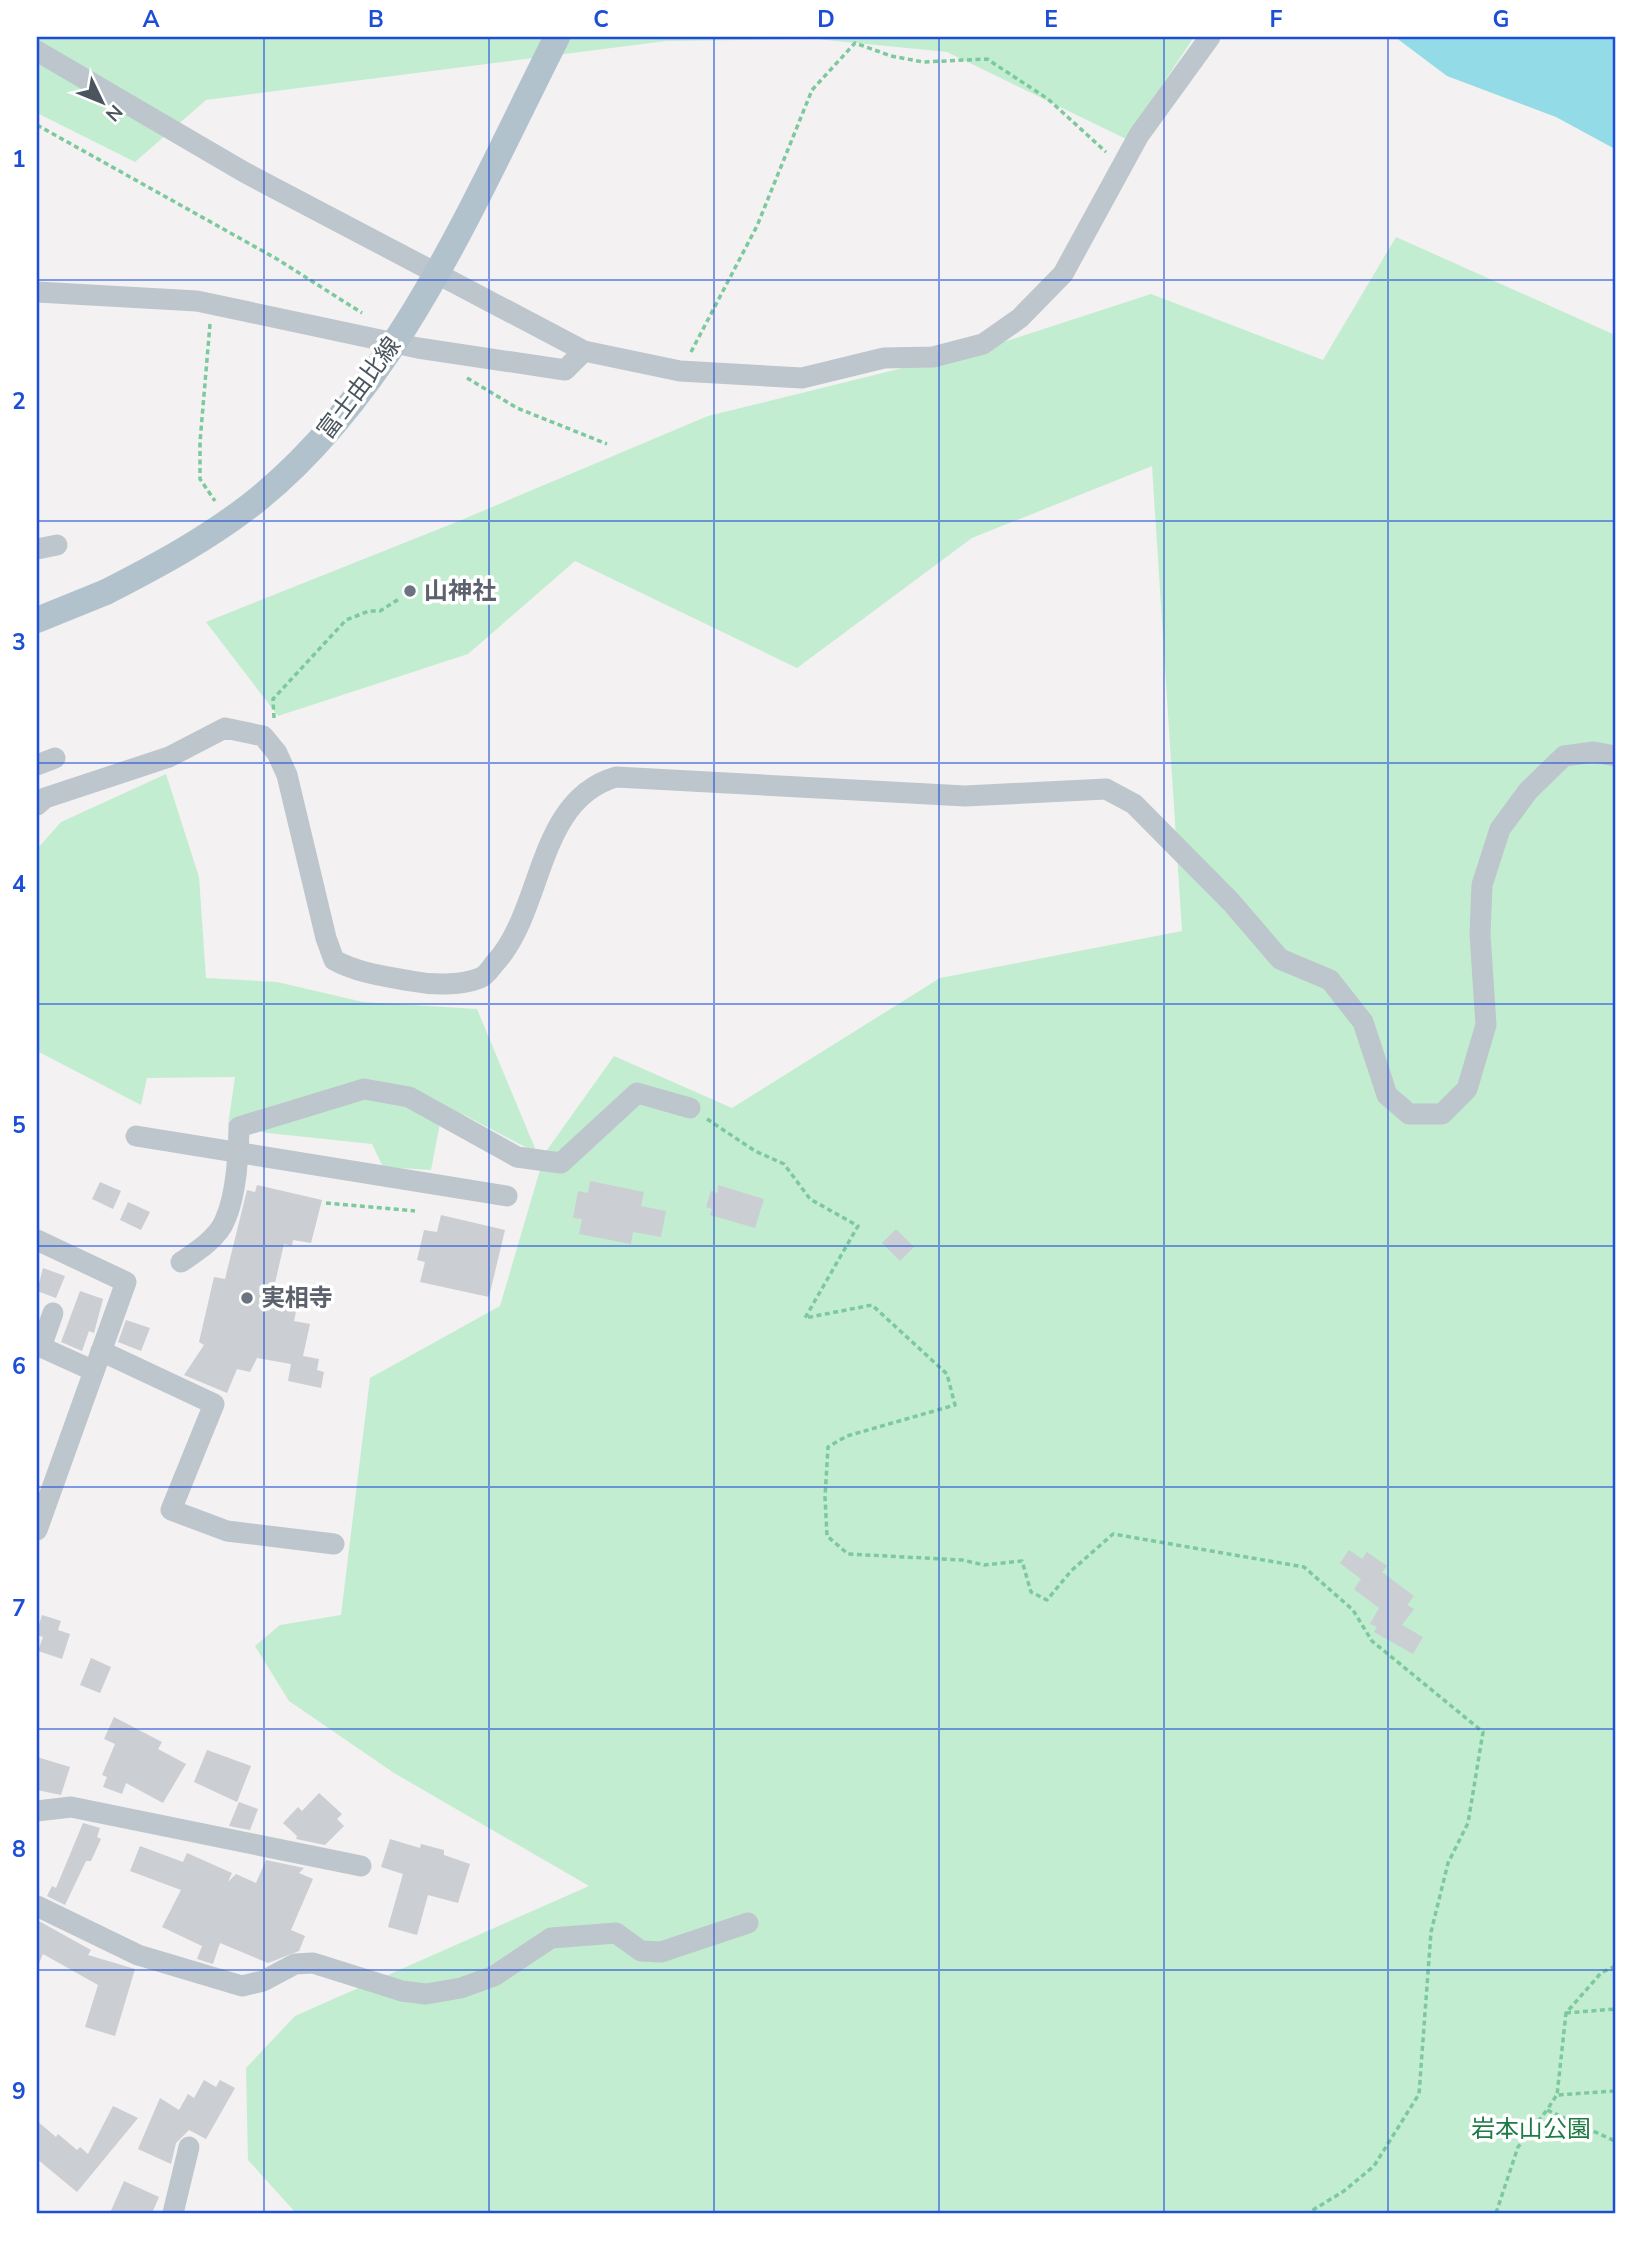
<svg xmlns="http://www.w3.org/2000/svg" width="1652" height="2250" viewBox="0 0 1652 2250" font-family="'Nunito Sans','Noto Sans JP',sans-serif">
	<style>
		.green { fill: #c3edd0 }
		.water { fill: #93dce7 }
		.building { fill: #cbced3 }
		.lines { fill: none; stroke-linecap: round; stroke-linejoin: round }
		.path { stroke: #7cc99d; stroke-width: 3.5; stroke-dasharray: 5 3.5; stroke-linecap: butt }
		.minor { stroke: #bdc6cc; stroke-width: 21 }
		.major { stroke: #b2c2cd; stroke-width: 26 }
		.major-bridge { stroke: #b2c2cd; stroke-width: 26 }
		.grid { fill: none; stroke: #1d4ed8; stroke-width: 2; stroke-opacity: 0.55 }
		.worship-dot { fill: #6b7280; stroke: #fff; stroke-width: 2.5 }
		.labels { text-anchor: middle; stroke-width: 7; stroke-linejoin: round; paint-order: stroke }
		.street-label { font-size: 24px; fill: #4a555d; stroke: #fff }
		.worship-label { font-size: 24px; font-weight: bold; fill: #5b616d; stroke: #fff; text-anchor: start }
		.park-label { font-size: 24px; fill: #1e7b45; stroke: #fff }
		.neatline { fill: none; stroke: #1d4ed8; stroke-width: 2.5 }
		.grid-label { font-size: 23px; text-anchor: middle; font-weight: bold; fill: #1d4ed8 }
	</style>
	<rect width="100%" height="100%" fill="#f3f1f1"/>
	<g class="green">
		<path d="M 37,37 L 1194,37 L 1126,139 L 947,52 L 816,39 L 666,41 L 206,100 L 135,162 L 37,113 Z"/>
		<path d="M 1396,237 L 1615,335 L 1615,2213 L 296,2213 L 248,2160 L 246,2068 L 295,2016 L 589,1886 L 394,1773 L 289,1701 L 255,1646 L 280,1625 L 341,1615 L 370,1378 L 500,1306 L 545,1153 L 614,1056 L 732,1108 L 940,978 L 1182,931 L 1152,466 L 972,538 L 797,668 L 575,561 L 468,654 L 278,716 L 206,622 L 459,521 L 708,416 L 988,347 L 1151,294 L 1323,360 Z"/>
		<path d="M 166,774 L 199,877 L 206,978 L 277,982 L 363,1002 L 477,1009 L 537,1153 L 464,1115 L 441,1118 L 431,1170 L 383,1167 L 372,1144 L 268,1133 L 228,1125 L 235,1077 L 147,1078 L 141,1105 L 37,1051 L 37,849 L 61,822 Z"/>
	</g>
	<path class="water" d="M 1395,37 L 1615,37 L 1615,149 L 1556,117 L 1447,76 Z"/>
	<g class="building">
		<path d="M 590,1181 L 644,1192 L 641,1206 L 666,1211 L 661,1237 L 633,1232 L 631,1244 L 579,1234 L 582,1219 L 573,1218 L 578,1191 L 588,1193 Z"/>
		<path d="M 100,1182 L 121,1191 L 113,1209 L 92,1199 Z"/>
		<path d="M 257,1185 L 322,1200 L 311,1243 L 293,1240 L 292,1246 L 284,1244 L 272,1296 L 298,1302 L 294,1321 L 310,1324 L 303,1356 L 319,1359 L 317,1370 L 324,1372 L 321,1388 L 288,1381 L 291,1364 L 257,1358 L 250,1372 L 237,1369 L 227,1393 L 184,1375 L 204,1345 L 199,1342 L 214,1277 L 225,1279 L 247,1190 L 255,1192 Z"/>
		<path d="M 718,1185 L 764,1199 L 755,1228 L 710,1215 L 712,1209 L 706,1207 L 711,1191 L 718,1193 Z"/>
		<path d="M 128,1202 L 150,1212 L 141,1230 L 120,1220 Z"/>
		<path d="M 441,1215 L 505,1230 L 489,1297 L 420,1282 L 425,1262 L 417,1260 L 424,1230 L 437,1232 Z"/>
		<path d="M 896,1229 L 914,1247 L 900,1261 L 882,1243 Z"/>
		<path d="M 43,1268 L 65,1276 L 56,1298 L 37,1291 Z"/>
		<path d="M 80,1291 L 103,1299 L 94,1333 L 89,1331 L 82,1351 L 61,1342 Z"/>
		<path d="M 126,1320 L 150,1328 L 141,1351 L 118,1342 Z"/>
		<path d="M 1349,1550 L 1362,1559 L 1367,1552 L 1387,1566 L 1382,1572 L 1414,1596 L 1407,1605 L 1414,1609 L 1402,1625 L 1423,1637 L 1413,1654 L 1374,1632 L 1377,1627 L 1370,1624 L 1379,1608 L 1354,1589 L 1361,1579 L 1340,1563 Z"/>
		<path d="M 42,1615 L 61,1621 L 58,1630 L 70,1634 L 62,1659 L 38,1651 L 43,1637 L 37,1635 L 37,1631 Z"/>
		<path d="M 91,1658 L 111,1667 L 100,1693 L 80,1685 Z"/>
		<path d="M 114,1717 L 162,1742 L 158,1749 L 186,1764 L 163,1803 L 126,1783 L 122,1794 L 103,1787 L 107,1777 L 102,1775 L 115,1744 L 104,1739 Z"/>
		<path d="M 207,1750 L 251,1766 L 237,1802 L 194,1782 Z"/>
		<path d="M 37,1757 L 70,1767 L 61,1795 L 37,1790 Z"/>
		<path d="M 319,1793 L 342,1814 L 337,1819 L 344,1826 L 325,1845 L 296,1839 L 297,1836 L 283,1823 L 298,1807 L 302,1811 Z"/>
		<path d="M 239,1802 L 258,1809 L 250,1830 L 229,1826 Z"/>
		<path d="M 83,1823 L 100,1828 L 97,1837 L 101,1839 L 91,1861 L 86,1861 L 65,1905 L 47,1896 L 52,1886 L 56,1888 Z"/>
		<path d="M 390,1839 L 420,1848 L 421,1844 L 444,1850 L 444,1855 L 470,1864 L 458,1903 L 428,1895 L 417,1935 L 388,1927 L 403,1874 L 381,1867 Z"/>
		<path d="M 140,1846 L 183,1862 L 187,1853 L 232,1873 L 228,1882 L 236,1874 L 256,1883 L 266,1860 L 304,1868 L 299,1873 L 313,1879 L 291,1930 L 305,1936 L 299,1951 L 268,1963 L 220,1943 L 213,1964 L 197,1959 L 202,1946 L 162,1927 L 181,1890 L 130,1871 Z"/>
		<path d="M 37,1920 L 91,1950 L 88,1955 L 135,1969 L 115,2036 L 85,2027 L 98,1985 L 43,1954 L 37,1968 Z"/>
		<path d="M 204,2080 L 216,2087 L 220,2080 L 235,2088 L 206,2139 L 189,2130 L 176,2143 L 171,2164 L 138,2149 L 160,2098 L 179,2110 L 188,2094 L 194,2098 Z"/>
		<path d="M 113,2106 L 138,2118 L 77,2192 L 37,2159 L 37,2121 L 56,2137 L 58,2134 L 77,2150 L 80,2147 L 88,2154 Z"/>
		<path d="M 124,2181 L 159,2197 L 152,2213 L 110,2213 Z"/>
	</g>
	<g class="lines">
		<g class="path">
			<path d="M 37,125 L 277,259 L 362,313"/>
			<path d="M 210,324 L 200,442 L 200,479 L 215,501"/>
			<path d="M 691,352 L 757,226 L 812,90 L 855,43 L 891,56 L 923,62 L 987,59 L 1048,99 L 1106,152"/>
			<path d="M 467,378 L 517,408 L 607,444"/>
			<path d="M 274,718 L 273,699 L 346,620 L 369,611 L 380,611 L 399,599"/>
			<path d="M 707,1119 L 755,1151 L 784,1164 L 810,1199 L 858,1226 L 805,1318 L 872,1305 L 947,1374 L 955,1405 L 847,1436 L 828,1447 L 825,1497 L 827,1536 L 848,1554 L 962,1560 L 984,1565 L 1022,1561 L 1031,1592 L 1047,1600 L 1071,1571 L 1113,1534 L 1304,1567 L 1353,1610 L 1372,1641 L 1483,1732 L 1468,1823 L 1448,1863 L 1431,1932 L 1419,2094 L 1374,2166 L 1344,2191 L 1308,2213"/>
			<path d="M 326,1203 L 415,1211"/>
			<path d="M 1615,1966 L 1601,1973 L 1566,2013 L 1557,2095 L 1615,2091"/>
			<path d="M 1566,2013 L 1615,2009"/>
			<path d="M 1556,2096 L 1547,2110 L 1615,2141"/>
			<path d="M 1496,2213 L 1518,2147 L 1547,2110"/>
		</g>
		<g class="minor">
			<path d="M 37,51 L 244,172 L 584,351 L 680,371 L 802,378 L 884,358 L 933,357 L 983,344 L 1020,318 L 1063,274 L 1139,135 L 1210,37"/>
			<path d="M 37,292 L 197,301 L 418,348 L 565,370 L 584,351"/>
			<path d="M 37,549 L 57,545"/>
			<path d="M 37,765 L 55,758"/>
			<path d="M 37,805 L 45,798 L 169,757 L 225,728 L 263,736 L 277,753 L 287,775 L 326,938 L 334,960 C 358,973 384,976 411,981 C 431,985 460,986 480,978 C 486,976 491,968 495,963 C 544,910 536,800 616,777 L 965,796 L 1106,789 L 1134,804 L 1231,902 L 1280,959 L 1330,980 L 1363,1022 L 1387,1095 L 1409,1114 L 1442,1114 L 1467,1089 L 1486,1025 L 1480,934 L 1482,885 L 1500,829 L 1528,791 L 1564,756 L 1594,752 L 1615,756"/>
			<path d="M 136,1136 L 507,1196"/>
			<path d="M 37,1240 L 126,1282 L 37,1530"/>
			<path d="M 181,1262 C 196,1252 218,1238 225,1220 C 236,1196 239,1153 239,1127 L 364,1089 L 409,1097 L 517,1157 L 561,1163 L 637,1093 L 690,1108"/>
			<path d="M 53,1313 L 41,1347 L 94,1371"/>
			<path d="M 101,1351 L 214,1404 L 171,1510 L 227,1531 L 334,1544"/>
			<path d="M 37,1811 L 71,1807 L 361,1866"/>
			<path d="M 37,1906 L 138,1955 L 242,1986 L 263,1981 L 295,1964 L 313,1963 L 402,1991 L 426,1994 L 461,1988 L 494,1976 L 551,1938 L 616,1933 L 641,1951 L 661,1952 L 748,1923"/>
			<path d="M 173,2213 L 189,2147"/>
		</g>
		<path class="major" d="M 37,620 L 106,592"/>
		<path class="major-bridge" d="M 106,592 C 157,566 207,539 252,504 C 397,390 475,198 557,37"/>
	</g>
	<path class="grid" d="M 264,37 L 264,2213M 489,37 L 489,2213M 714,37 L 714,2213M 939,37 L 939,2213M 1164,37 L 1164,2213M 1388,37 L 1388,2213M 37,280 L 1615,280M 37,521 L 1615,521M 37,763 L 1615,763M 37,1004 L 1615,1004M 37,1246 L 1615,1246M 37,1487 L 1615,1487M 37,1729 L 1615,1729M 37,1970 L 1615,1970"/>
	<g class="worship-dot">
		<circle cx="410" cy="591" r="7"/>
		<circle cx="247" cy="1298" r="7"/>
	</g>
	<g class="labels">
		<g class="street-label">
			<text transform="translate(359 388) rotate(-53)" y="8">富士由比線</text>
		</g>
		<g class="worship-label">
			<text x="424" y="599">山神社</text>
			<text x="261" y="1306">実相寺</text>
		</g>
		<g class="park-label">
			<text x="1531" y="2137">岩本山公園</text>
		</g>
	</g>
	<rect width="1652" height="2250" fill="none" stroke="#ffffff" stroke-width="77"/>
	<g transform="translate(102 102) rotate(133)" stroke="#ffffff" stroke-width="5" paint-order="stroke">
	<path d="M0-5L12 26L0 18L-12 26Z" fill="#4a555d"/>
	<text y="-10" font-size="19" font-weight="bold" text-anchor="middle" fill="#4a555d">N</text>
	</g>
	<rect x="38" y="38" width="1576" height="2174" class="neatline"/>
	<g class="grid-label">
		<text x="151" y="27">A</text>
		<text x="376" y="27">B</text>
		<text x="601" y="27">C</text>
		<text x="826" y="27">D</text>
		<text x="1051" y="27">E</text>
		<text x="1276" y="27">F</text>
		<text x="1501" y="27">G</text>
		<text x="19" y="167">1</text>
		<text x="19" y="409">2</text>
		<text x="19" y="650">3</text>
		<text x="19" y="892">4</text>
		<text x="19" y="1133">5</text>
		<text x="19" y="1374">6</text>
		<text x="19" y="1616">7</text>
		<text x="19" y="1857">8</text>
		<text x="19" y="2099">9</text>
	</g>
</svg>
